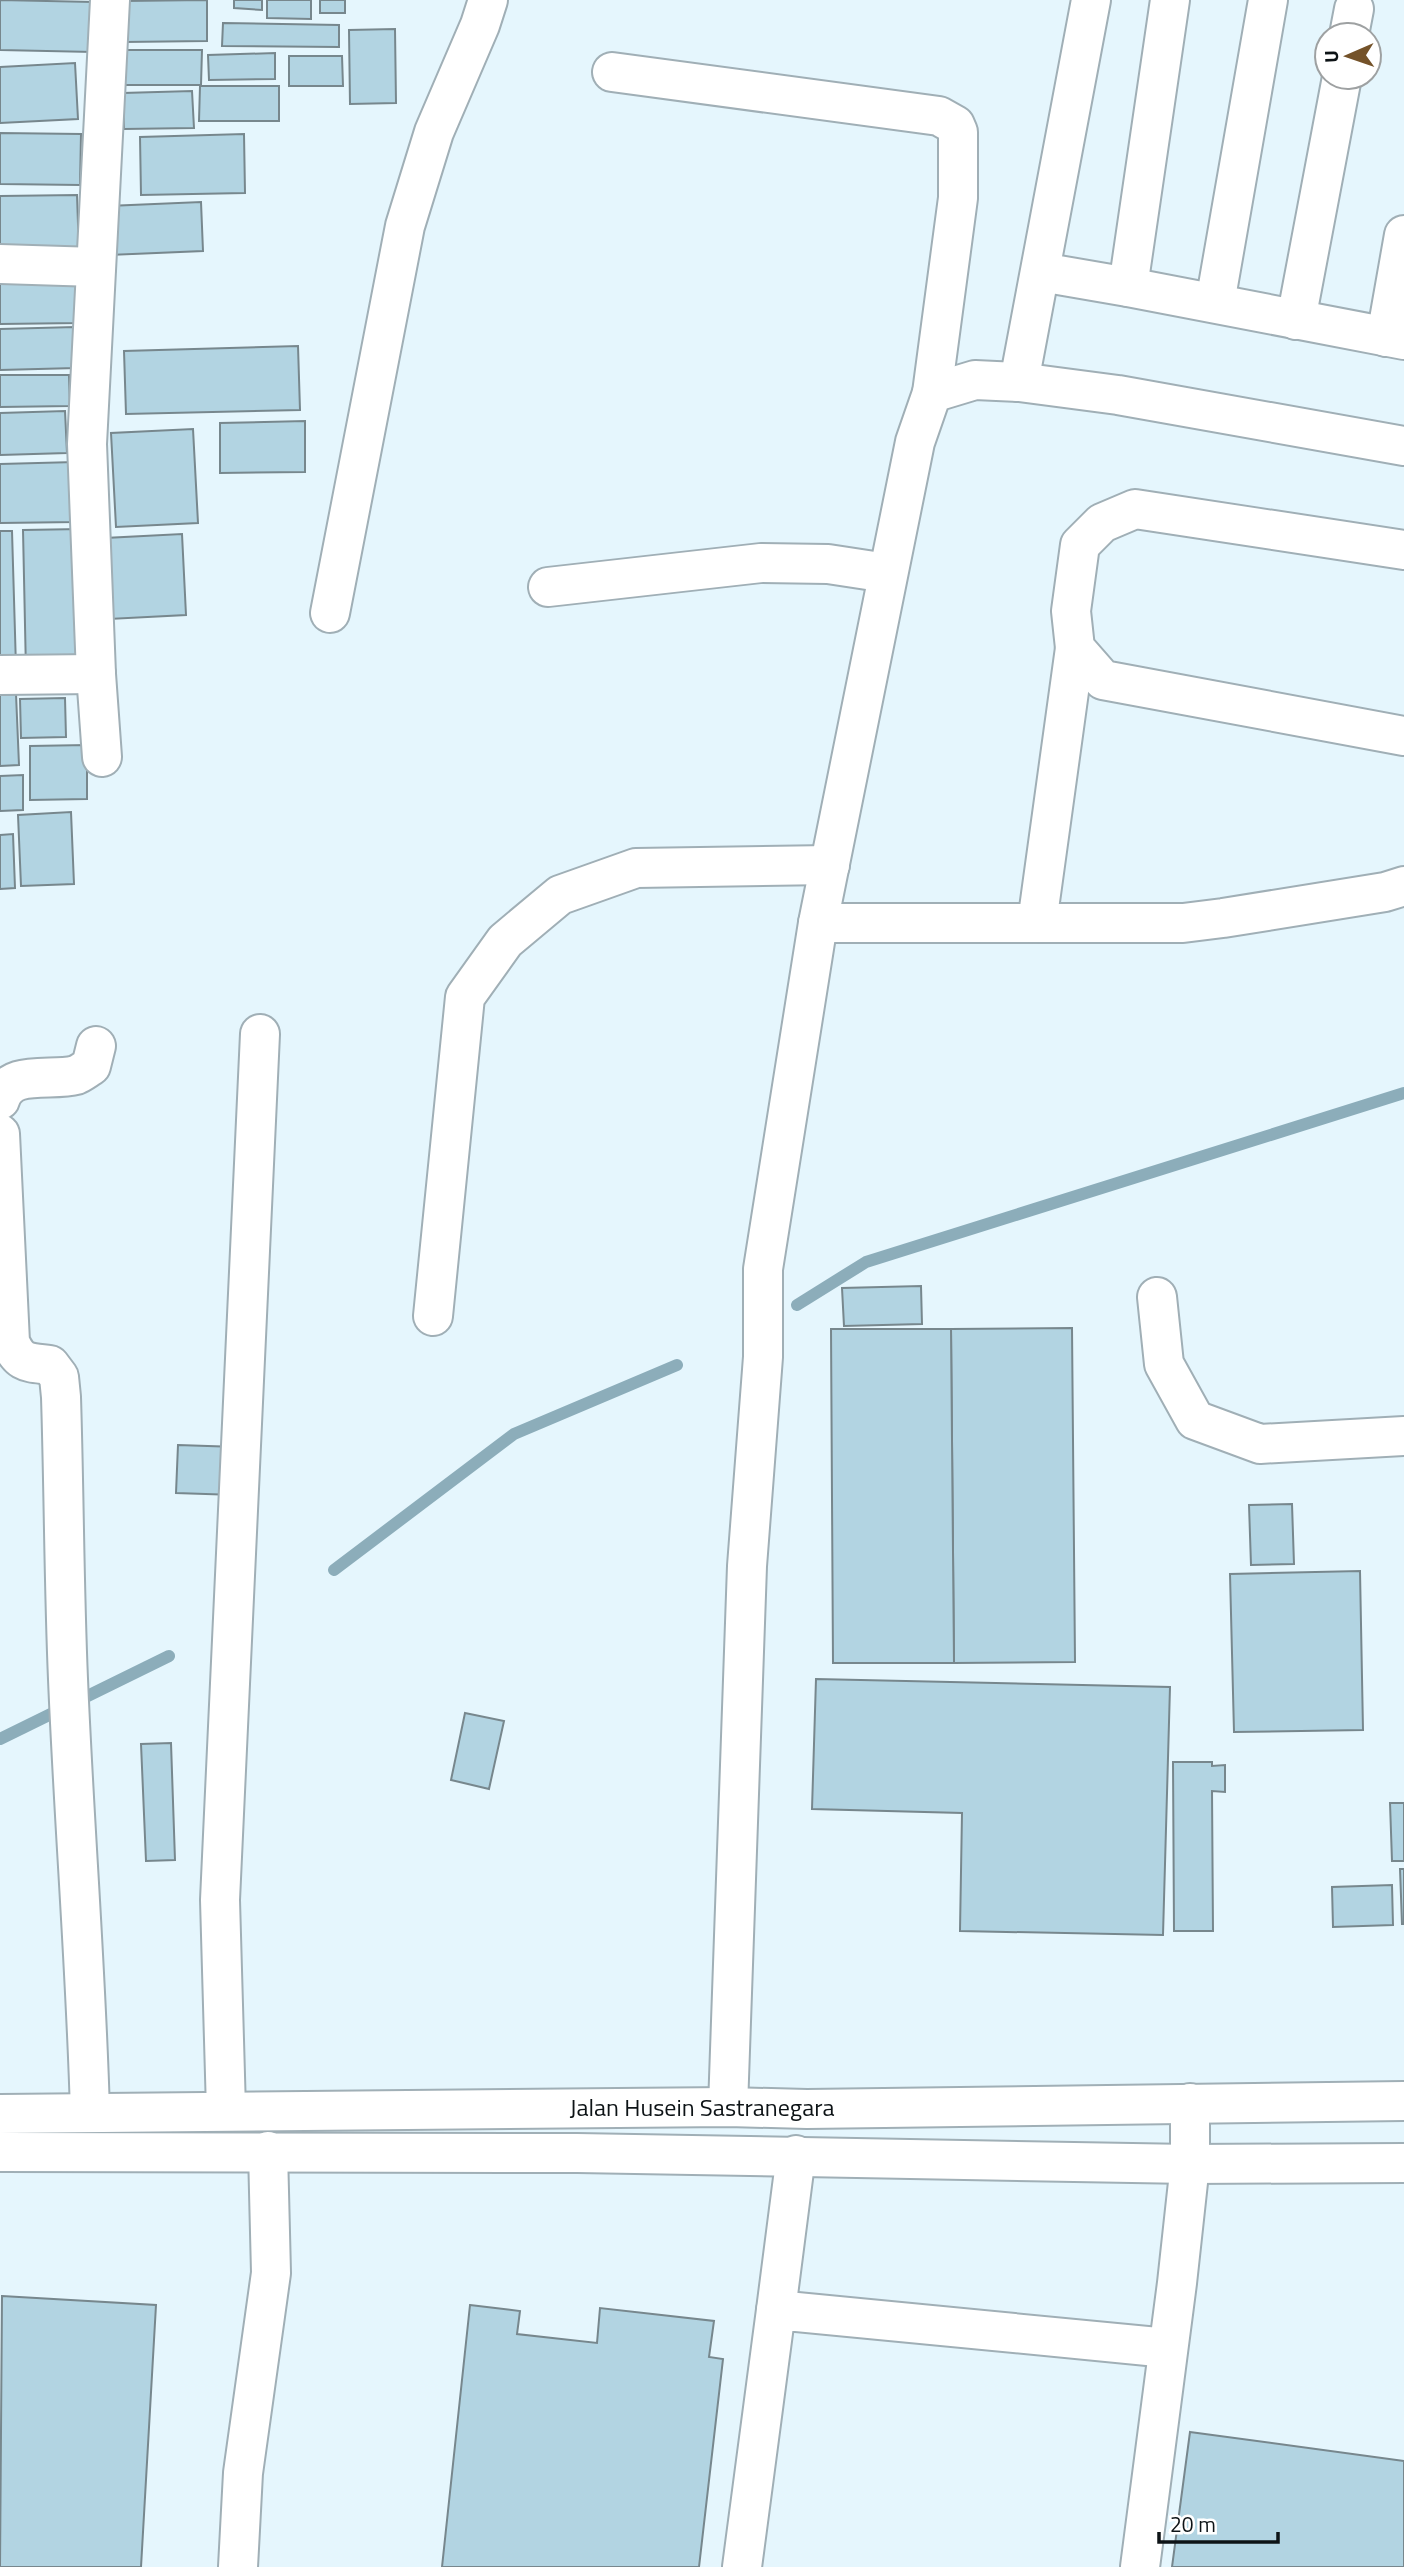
<svg xmlns="http://www.w3.org/2000/svg" width="1404" height="2567" viewBox="0 0 1404 2567" font-family="'Titillium Web',sans-serif">
	<style>
		.lines { fill: none; stroke-linecap: round; stroke-linejoin: round }
		.stream { stroke: #8cadba; stroke-width: 12 }
		.building { fill: #b2d4e2; stroke: #77878d; stroke-width: 2 }
		.minor-casing { stroke: #a0afb6; stroke-width: 42 }
		.major-casing { stroke: #a0afb6; stroke-width: 42 }
		.minor { stroke: #fff; stroke-width: 38 }
		.major { stroke: #fff; stroke-width: 38 }
		.labels { text-anchor: middle; stroke-width: 5; stroke-linejoin: round; paint-order: stroke }
		.street-label { font-size: 24px; fill: #0d1316; stroke: #fff }
	</style>
	<rect width="100%" height="100%" fill="#e5f6fd"/>
	<g class="lines">
		<g class="stream">
			<path d="M 797,1305 L 866,1262 L 1404,1093"/>
			<path d="M 334,1570 L 514,1434 L 677,1365"/>
			<path d="M 0,1739 L 169,1656"/>
		</g>
	</g>
	<g class="building">
		<path d="M 0,0 L 94,2 L 93,52 L 0,50 Z"/>
		<path d="M 207,0 L 207,41 L 124,42 L 124,1 Z"/>
		<path d="M 234,0 L 262,0 L 262,10 L 234,8 Z"/>
		<path d="M 267,0 L 311,0 L 311,19 L 267,18 Z"/>
		<rect x="320" y="0" width="25" height="13"/>
		<path d="M 223,23 L 339,25 L 339,47 L 222,46 Z"/>
		<path d="M 395,29 L 396,103 L 350,104 L 349,30 Z"/>
		<path d="M 113,50 L 202,50 L 201,85 L 113,85 Z"/>
		<path d="M 275,53 L 275,79 L 209,80 L 208,55 Z"/>
		<path d="M 289,56 L 342,56 L 343,86 L 289,86 Z"/>
		<path d="M 75,63 L 78,119 L 0,123 L 0,67 Z"/>
		<path d="M 200,86 L 279,86 L 279,121 L 199,121 Z"/>
		<path d="M 192,91 L 194,128 L 124,129 L 123,93 Z"/>
		<path d="M 0,133 L 81,134 L 80,185 L 0,184 Z"/>
		<path d="M 244,134 L 245,193 L 141,195 L 140,137 Z"/>
		<path d="M 77,195 L 79,253 L 0,255 L 0,196 Z"/>
		<path d="M 201,202 L 203,251 L 109,255 L 108,206 Z"/>
		<path d="M 76,270 L 78,323 L 0,324 L 0,272 Z"/>
		<path d="M 75,327 L 76,368 L 0,370 L 0,329 Z"/>
		<path d="M 298,346 L 300,410 L 126,414 L 124,351 Z"/>
		<path d="M 0,375 L 69,375 L 70,406 L 0,407 Z"/>
		<path d="M 65,411 L 67,453 L 0,455 L 0,413 Z"/>
		<path d="M 305,421 L 305,472 L 220,473 L 220,423 Z"/>
		<path d="M 193,429 L 198,523 L 116,527 L 111,433 Z"/>
		<path d="M 75,462 L 76,522 L 0,523 L 0,464 Z"/>
		<path d="M 81,529 L 83,671 L 26,672 L 23,530 Z"/>
		<path d="M 0,531 L 12,531 L 16,667 L 0,668 Z"/>
		<path d="M 182,534 L 186,615 L 109,619 L 105,538 Z"/>
		<path d="M 16,694 L 19,765 L 0,766 L 0,695 Z"/>
		<path d="M 65,698 L 66,737 L 21,738 L 20,699 Z"/>
		<path d="M 87,745 L 87,799 L 30,800 L 30,746 Z"/>
		<path d="M 23,775 L 23,810 L 0,811 L 0,776 Z"/>
		<path d="M 71,812 L 74,884 L 21,886 L 18,815 Z"/>
		<path d="M 13,834 L 15,888 L 0,889 L 0,835 Z"/>
		<path d="M 921,1286 L 922,1324 L 844,1326 L 842,1288 Z"/>
		<path d="M 1072,1328 L 1075,1662 L 954,1663 L 951,1329 Z"/>
		<path d="M 831,1329 L 951,1329 L 954,1663 L 833,1663 Z"/>
		<path d="M 178,1445 L 237,1447 L 235,1495 L 176,1493 Z"/>
		<path d="M 1292,1504 L 1294,1564 L 1251,1565 L 1249,1505 Z"/>
		<path d="M 1360,1571 L 1363,1730 L 1234,1732 L 1230,1574 Z"/>
		<path d="M 816,1679 L 1170,1687 L 1163,1935 L 960,1931 L 962,1813 L 812,1809 Z"/>
		<path d="M 465,1713 L 504,1721 L 489,1789 L 451,1780 Z"/>
		<path d="M 171,1743 L 175,1860 L 146,1861 L 141,1744 Z"/>
		<path d="M 1173,1762 L 1212,1762 L 1212,1766 L 1225,1765 L 1225,1792 L 1212,1791 L 1213,1931 L 1174,1931 Z"/>
		<path d="M 1390,1803 L 1404,1803 L 1404,1861 L 1392,1861 Z"/>
		<path d="M 1400,1869 L 1404,1869 L 1404,1924 L 1402,1924 Z"/>
		<path d="M 1392,1885 L 1393,1925 L 1333,1927 L 1332,1887 Z"/>
		<path d="M 2,2296 L 156,2305 L 141,2567 L 0,2567 Z"/>
		<path d="M 470,2305 L 520,2311 L 517,2334 L 597,2343 L 600,2308 L 714,2321 L 709,2357 L 723,2359 L 699,2567 L 442,2567 Z"/>
		<path d="M 1190,2432 L 1404,2461 L 1404,2567 L 1172,2567 Z"/>
	</g>
	<g class="lines">
		<defs>
			<g id="minor">
				<path d="M 1349,35 L 1354,9"/>
				<path d="M 612,72 L 939,116 L 955,125 L 958,132 L 958,198 L 932,393"/>
				<path d="M 0,264 L 96,267"/>
				<path d="M 1041,272 L 1128,287 L 1404,340"/>
				<path d="M 1128,287 L 1170,0"/>
				<path d="M 1215,303 L 1268,0"/>
				<path d="M 1296,320 L 1342,77"/>
				<path d="M 1386,337 L 1404,235"/>
				<path d="M 1019,382 L 1091,0"/>
				<path d="M 1404,550 L 1135,509 L 1102,523 L 1080,545 L 1071,611 L 1075,648 L 1103,680 L 1404,736"/>
				<path d="M 548,587 L 761,563 L 828,564 L 887,573"/>
				<path d="M 330,613 L 405,226 L 434,132 L 480,25 L 488,0"/>
				<path d="M 0,675 L 96,674"/>
				<path d="M 102,757 L 96,674 L 87,444 L 110,0"/>
				<path d="M 818,923 L 1183,923 L 1223,918 L 1385,892 L 1404,886"/>
				<path d="M 1037,923 L 1075,648"/>
				<path d="M 0,1100 C 9,1068 51,1082 76,1075 C 81,1073 86,1069 91,1066 L 96,1046"/>
				<path d="M 0,1134 L 10,1342 C 20,1364 27,1362 50,1365 L 59,1377 L 61,1397 C 64,1491 64,1585 68,1679 C 74,1824 86,1968 90,2113"/>
				<path d="M 1157,1297 L 1164,1364 L 1195,1420 L 1260,1444 L 1404,1436"/>
				<path d="M 433,1316 L 465,997 L 505,941 L 560,895 L 636,868 L 830,865"/>
				<path d="M 728,2107 L 747,1566 L 763,1357 L 763,1269 L 818,923 L 915,442 L 932,393 L 975,380 L 1019,382 L 1118,395 L 1404,446"/>
				<path d="M 226,2110 L 220,1900 L 260,1034"/>
				<path d="M 776,2310 L 796,2155"/>
				<path d="M 238,2567 L 243,2473 L 271,2273 L 268,2151"/>
				<path d="M 742,2567 L 776,2310 L 1168,2348"/>
				<path d="M 1140,2567 L 1177,2283 L 1190,2164 L 1190,2103"/>
			</g>
			<g id="major">
				<path d="M 0,2114 L 728,2107 L 807,2109 L 1404,2101"/>
				<path d="M 0,2152 L 577,2153 L 1190,2164 L 1404,2163"/>
			</g>
		</defs>
		<use href="#minor" class="minor-casing"/>
		<use href="#major" class="major-casing"/>
		<use href="#minor" class="minor"/>
		<use href="#major" class="major"/>
	</g>
	<g class="labels">
		<g class="street-label">
			<text x="702" y="2116">Jalan Husein Sastranegara</text>
		</g>
	</g>
	<g transform="translate(1348 56) rotate(268)"><circle r="33" fill="#ffffff" stroke="#9ea1a2" stroke-width="2"/>
	<path d="M0-5L12 26L0 18L-12 26Z" fill="#745229"/>
	<text y="-10" font-size="19" font-weight="bold" text-anchor="middle" fill="#0d1316">U</text>
	</g>
	<path d="M1159 2532v10h119v-10" fill="none" stroke="#0d1316" stroke-width="3.5"/>
	<text x="1170" y="2532" font-size="21" fill="#0d1316" stroke="#ffffff" stroke-width="5" paint-order="stroke">20 m</text>
</svg>
